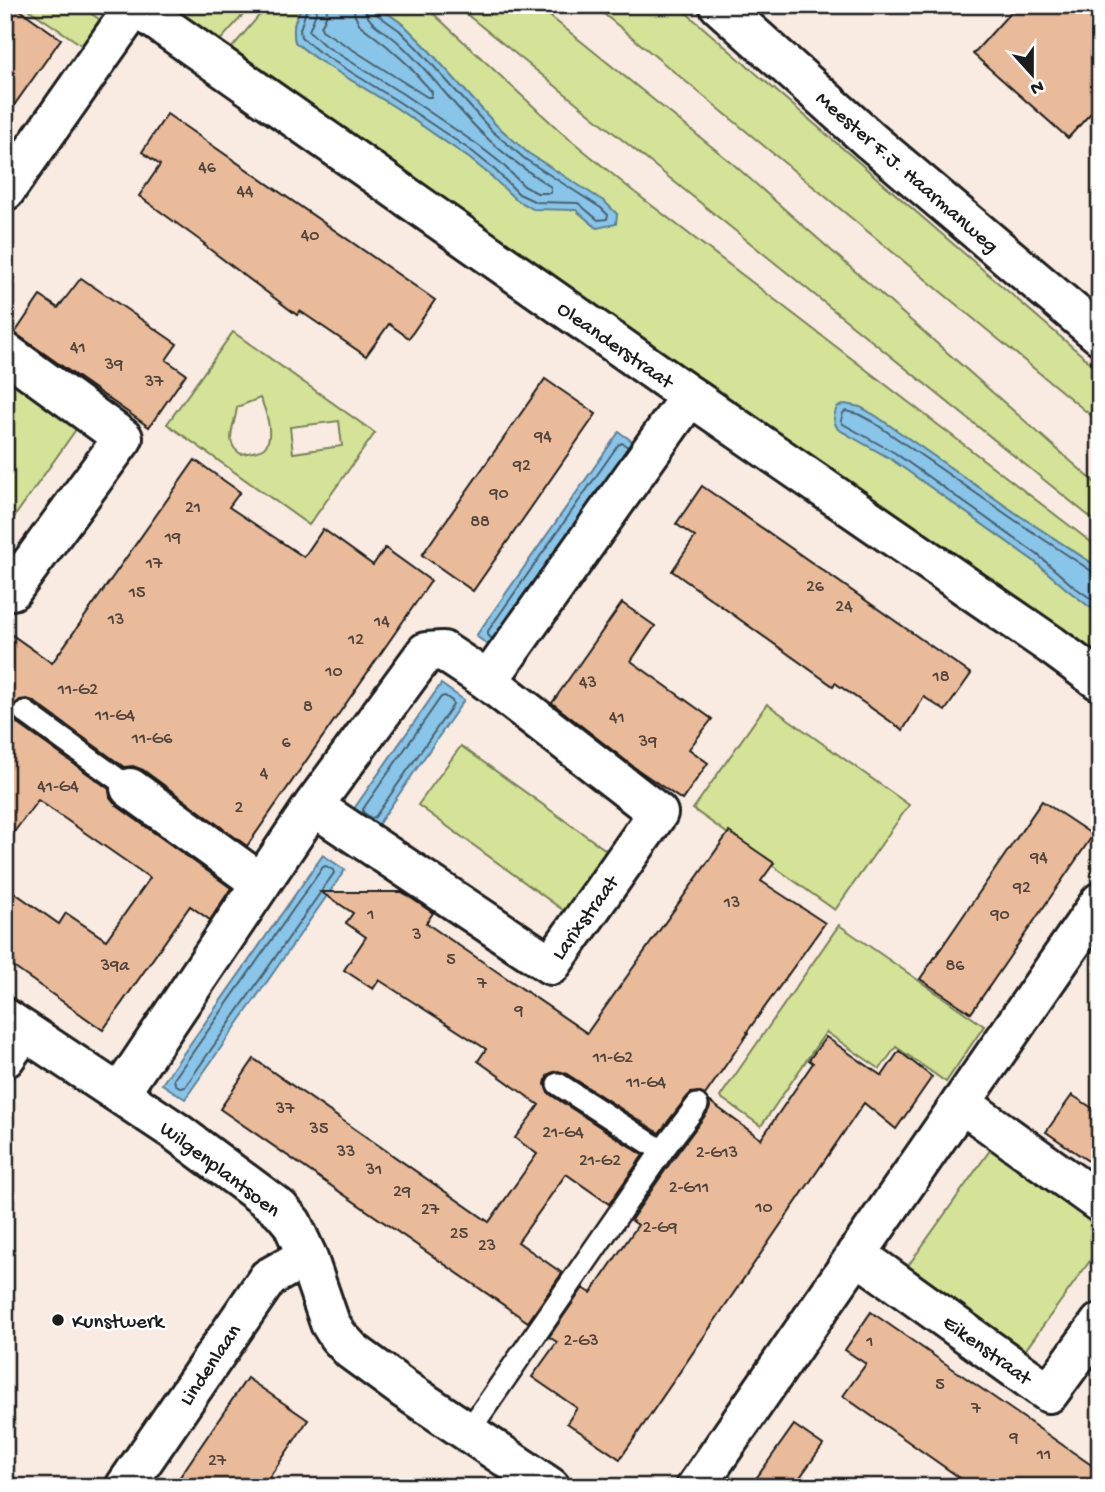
<svg xmlns="http://www.w3.org/2000/svg" width="1105" height="1492" viewBox="0 0 1105 1492" font-family="'Gochi Hand',sans-serif">
	<style>
		.green { fill: #d4e397; stroke: #78805a; stroke-width: 2; fill-rule: evenodd }
		.water { fill: #89c5e9; stroke: #5d8197; stroke-width: 2 }
		.lines { fill: none; stroke-linecap: round; stroke-linejoin: round }
		.shore { stroke: #48606e; stroke-width: 2 }
		.building { fill: #eabb9a; stroke: #1c1c1c; stroke-width: 2 }
		.lane-casing { stroke: #1c1c1c; stroke-width: 26 }
		.street-casing { stroke: #1c1c1c; stroke-width: 44 }
		.secondary-casing { stroke: #1c1c1c; stroke-width: 44 }
		.lane { stroke: #fff; stroke-width: 21 }
		.street { stroke: #fff; stroke-width: 38 }
		.secondary { stroke: #fff; stroke-width: 38 }
		.poi-dot { fill: #1c1c1c; stroke: #fff; stroke-width: 2.5 }
		.labels { text-anchor: middle; stroke-width: 5; stroke-linejoin: round; paint-order: stroke }
		.number-label { font-size: 18px; fill: #50443c }
		.street-label { font-size: 21px; fill: #1c1c1c; stroke: #fff }
		.poi-label { font-size: 21px; fill: #1c1c1c; stroke: #fff; text-anchor: start }
	</style>
	<rect width="100%" height="100%" fill="#f9ebe1"/>
	<filter id="ink" filterUnits="userSpaceOnUse"><feTurbulence type="fractalNoise" baseFrequency=".0143" numOctaves="2"/><feDisplacementMap in="SourceGraphic" scale="14" xChannelSelector="R" yChannelSelector="G"/><feConvolveMatrix kernelMatrix="1 2 1 2 8 2 1 2 1" color-interpolation-filters="sRGB"/></filter>
	<g filter="url(#ink)">
		<g class="green">
			<path d="M 22,5 L 78,5 L 102,21 L 83,46 Z"/>
			<path d="M 163,5 L 252,5 L 217,44 Z"/>
			<path d="M 268,5 L 303,5 C 295,19 292,26 295,42 L 315,58 L 395,107 L 469,158 L 490,175 L 576,210 L 597,228 L 617,214 L 605,203 L 528,153 L 496,125 L 424,45 L 404,25 L 376,5 L 424,5 L 561,132 L 633,191 L 1100,549 L 1100,568 L 1020,516 L 876,416 L 860,407 L 838,429 L 891,459 L 1034,561 L 1069,591 L 1091,608 L 1100,612 L 1100,660 L 847,481 L 229,51 Z"/>
			<path d="M 455,5 L 536,5 L 732,163 L 1100,487 L 1100,525 Z"/>
			<path d="M 593,5 L 677,5 L 1100,371 L 1100,423 Z"/>
			<path d="M 233,332 L 375,433 L 309,525 L 167,424 ZM 260,398 C 266,410 275,437 264,448 C 259,452 247,453 241,454 C 222,443 236,423 237,407 ZM 339,421 L 342,446 L 293,453 L 290,427 Z"/>
			<path d="M 5,378 L 77,428 L 5,530 Z"/>
			<path d="M 767,704 L 909,805 L 835,910 L 693,809 Z"/>
			<path d="M 461,746 L 617,858 L 574,918 L 418,805 Z"/>
			<path d="M 839,925 L 984,1026 L 946,1082 L 896,1047 L 880,1069 L 826,1032 L 761,1126 L 720,1097 Z"/>
			<path d="M 993,1146 L 1100,1221 L 1100,1247 L 1021,1356 L 903,1273 Z"/>
		</g>
		<g class="water">
			<path d="M 303,5 L 376,5 L 404,25 L 424,45 L 496,125 L 528,153 L 605,202 L 617,214 L 616,224 L 597,228 L 576,210 L 533,209 L 515,199 L 490,175 L 469,158 L 395,107 L 315,58 L 295,42 C 292,26 295,19 303,5 Z"/>
			<path d="M 845,404 L 860,407 L 876,416 L 1020,516 L 1099,568 L 1100,612 L 1091,608 L 1069,591 L 1034,561 L 891,459 L 838,429 C 832,421 834,415 837,407 Z"/>
			<path d="M 619,432 L 641,447 L 498,652 L 476,636 Z"/>
			<path d="M 441,684 L 464,700 L 375,829 L 351,813 Z"/>
			<path d="M 323,855 L 345,870 L 185,1099 L 162,1084 Z"/>
		</g>
		<g class="lines">
			<g class="shore">
				<path d="M 308,5 L 300,29 L 301,37 L 319,52 L 399,102 L 473,152 L 495,170 L 519,194 L 536,202 L 578,203 L 598,220 L 607,219 L 608,215 L 601,208 L 525,159 L 492,131 L 419,50 L 399,30 L 375,13 L 373,5"/>
				<path d="M 317,5 L 316,13 L 309,31 L 324,45 L 403,94 L 478,145 L 501,163 L 524,186 L 537,193 L 551,193 L 551,187 C 528,172 507,157 487,138 C 455,109 431,72 399,43 C 387,31 365,24 364,5"/>
				<path d="M 328,5 L 326,16 L 321,27 L 322,30 L 427,97 L 431,97 L 432,92 L 406,63 L 387,46 L 360,25 L 355,16 L 353,5"/>
				<path d="M 1100,573 L 1093,572 L 1016,521 L 873,422 L 858,414 L 846,411 L 843,413 L 841,421 L 843,424 L 895,453 L 1038,555 L 1073,586 L 1100,605"/>
				<path d="M 492,639 L 488,635 L 488,631 L 618,445 L 622,443 L 628,447"/>
				<path d="M 445,696 L 452,701 L 453,705 L 375,817 L 371,818 L 363,812 L 363,809 L 441,697 Z"/>
				<path d="M 320,893 L 185,1087 L 181,1088 L 175,1084 L 174,1079 L 323,867 L 326,866 L 333,870 L 334,873 L 322,890"/>
			</g>
		</g>
		<g class="building">
			<path d="M 5,5 L 13,5 L 61,39 L 5,118 Z"/>
			<path d="M 1017,5 L 1100,5 L 1100,103 L 1068,138 L 973,54 Z"/>
			<path d="M 167,114 L 435,300 L 409,338 L 389,324 L 366,356 L 300,311 L 297,315 L 204,245 L 205,244 L 139,196 L 160,165 L 142,152 Z"/>
			<path d="M 81,278 L 177,344 L 166,360 L 186,374 L 149,427 L 15,333 L 40,296 L 58,308 Z"/>
			<path d="M 545,379 L 596,414 L 473,591 L 422,555 Z"/>
			<path d="M 195,460 L 240,492 L 229,507 L 304,557 L 323,529 L 373,565 L 385,548 L 431,581 L 247,846 L 143,770 L 133,766 L 124,767 L 33,701 L 27,699 L 20,700 L 14,705 L 12,711 L 13,717 L 17,723 L 109,789 L 110,797 L 117,806 L 231,888 L 210,920 L 190,906 L 103,1030 L 5,961 L 5,886 L 59,924 L 66,913 L 106,940 L 150,878 L 38,800 L 5,844 L 5,630 L 52,663 Z"/>
			<path d="M 702,486 L 971,674 L 945,711 L 924,697 L 903,730 L 835,683 L 833,686 L 672,571 L 695,537 L 676,524 Z"/>
			<path d="M 622,603 L 655,626 L 631,661 L 712,719 L 689,749 L 708,763 L 682,800 L 634,767 L 552,703 Z"/>
			<path d="M 1042,801 L 1093,835 L 971,1013 L 920,979 Z"/>
			<path d="M 729,832 L 774,863 L 761,881 L 825,923 L 747,1032 L 748,1033 L 705,1095 L 698,1092 L 691,1093 L 687,1097 L 659,1133 L 565,1073 L 558,1071 L 551,1073 L 547,1076 L 545,1084 L 547,1091 L 551,1095 L 643,1155 L 609,1204 L 566,1174 L 518,1242 L 562,1273 L 528,1322 L 220,1109 L 254,1059 L 489,1222 L 537,1154 L 515,1138 L 539,1105 L 478,1061 L 486,1049 L 379,980 L 373,989 L 344,970 L 366,937 L 346,923 L 353,913 L 321,892 L 402,892 L 433,913 L 426,923 L 587,1033 Z"/>
			<path d="M 826,1037 L 882,1076 L 899,1051 L 932,1077 L 896,1129 L 864,1103 L 620,1459 L 567,1423 L 577,1408 L 532,1377 L 557,1342 L 549,1337 L 583,1288 L 591,1293 L 638,1225 L 631,1220 L 673,1159 L 707,1113 L 710,1107 L 709,1101 L 761,1139 L 813,1063 L 809,1060 Z"/>
			<path d="M 1072,1095 L 1100,1113 L 1100,1169 L 1046,1132 Z"/>
			<path d="M 871,1312 L 1100,1471 L 1100,1487 L 973,1487 L 843,1396 L 866,1364 L 845,1350 Z"/>
			<path d="M 247,1378 L 308,1420 L 263,1487 L 173,1487 Z"/>
			<path d="M 794,1425 L 823,1445 L 793,1487 L 750,1487 Z"/>
		</g>
		<g class="lines">
			<defs>
				<g id="lane">
					<path d="M 25,712 L 130,788"/>
					<path d="M 558,1084 L 662,1151"/>
					<path d="M 468,1432 L 662,1151 L 697,1105"/>
				</g>
				<g id="street">
					<path d="M 134,5 L 690,396 L 1051,645 L 1100,681"/>
					<path d="M 5,191 L 135,6"/>
					<path d="M 5,352 L 123,438 L 12,590 L 5,585"/>
					<path d="M 488,681 L 690,396"/>
					<path d="M 130,788 L 261,883"/>
					<path d="M 5,1018 L 175,1131 L 280,1209 L 292,1223 L 307,1256 L 330,1323 L 338,1336 L 352,1351 L 404,1389 L 550,1487"/>
					<path d="M 5,1058 L 24,1031"/>
					<path d="M 120,1093 L 313,806 L 426,652 L 443,651 L 488,681 L 658,813 L 551,965 L 313,806"/>
					<path d="M 961,1103 L 1100,1203"/>
					<path d="M 856,1254 L 1049,1393 L 1100,1323"/>
					<path d="M 125,1487 L 268,1278 L 307,1256"/>
					<path d="M 696,1487 L 1100,902"/>
				</g>
				<path id="secondary" d="M 719,5 L 871,141 L 1100,335"/>
			</defs>
			<use href="#lane" class="lane-casing"/>
			<use href="#street" class="street-casing"/>
			<use href="#secondary" class="secondary-casing"/>
			<use href="#lane" class="lane"/>
			<use href="#street" class="street"/>
			<use href="#secondary" class="secondary"/>
		</g>
	</g>
	<circle class="poi-dot" cx="58" cy="1320" r="7"/>
	<g class="labels">
		<g class="number-label">
			<text x="207" y="172">46</text>
			<text x="245" y="196">44</text>
			<text x="310" y="240">40</text>
			<text x="78" y="352">41</text>
			<text x="114" y="369">39</text>
			<text x="154" y="386">37</text>
			<text x="543" y="441">94</text>
			<text x="522" y="470">92</text>
			<text x="499" y="498">90</text>
			<text x="193" y="512">21</text>
			<text x="480" y="526">88</text>
			<text x="173" y="542">19</text>
			<text x="154" y="568">17</text>
			<text x="815" y="591">26</text>
			<text x="137" y="597">15</text>
			<text x="844" y="611">24</text>
			<text x="116" y="624">13</text>
			<text x="382" y="626">14</text>
			<text x="356" y="644">12</text>
			<text x="334" y="676">10</text>
			<text x="941" y="681">18</text>
			<text x="588" y="687">43</text>
			<text x="78" y="694">11-G2</text>
			<text x="308" y="711">8</text>
			<text x="115" y="720">11-G4</text>
			<text x="617" y="722">41</text>
			<text x="152" y="743">11-G6</text>
			<text x="648" y="746">39</text>
			<text x="286" y="747">6</text>
			<text x="264" y="778">4</text>
			<text x="58" y="791">41-G4</text>
			<text x="239" y="812">2</text>
			<text x="1039" y="862">94</text>
			<text x="1022" y="892">92</text>
			<text x="732" y="907">13</text>
			<text x="371" y="919">1</text>
			<text x="1000" y="919">90</text>
			<text x="417" y="939">3</text>
			<text x="451" y="964">5</text>
			<text x="115" y="970">39a</text>
			<text x="955" y="970">86</text>
			<text x="482" y="988">7</text>
			<text x="519" y="1015">9</text>
			<text x="613" y="1062">11-G2</text>
			<text x="646" y="1087">11-G4</text>
			<text x="285" y="1113">37</text>
			<text x="319" y="1133">35</text>
			<text x="563" y="1137">21-G4</text>
			<text x="346" y="1156">33</text>
			<text x="717" y="1157">2-G13</text>
			<text x="600" y="1165">21-G2</text>
			<text x="374" y="1174">31</text>
			<text x="689" y="1192">2-G11</text>
			<text x="402" y="1196">29</text>
			<text x="764" y="1212">10</text>
			<text x="430" y="1214">27</text>
			<text x="660" y="1232">2-G9</text>
			<text x="459" y="1238">25</text>
			<text x="487" y="1250">23</text>
			<text x="581" y="1345">2-G3</text>
			<text x="870" y="1346">1</text>
			<text x="940" y="1389">5</text>
			<text x="976" y="1413">7</text>
			<text x="1014" y="1442">9</text>
			<text x="1044" y="1459">11</text>
			<text x="217" y="1465">27</text>
		</g>
		<g class="street-label">
			<text transform="translate(908 171) rotate(41)" y="7">Meester F.J. Haarmanweg</text>
			<text transform="translate(616 344) rotate(35)" y="7">Oleanderstraat</text>
			<text transform="translate(584 917) rotate(-54)" y="7">Larixstraat</text>
			<text transform="translate(221 1168) rotate(37)" y="7">Wilgenplantsoen</text>
			<text transform="translate(988 1349) rotate(36)" y="7">Eikenstraat</text>
			<text transform="translate(209 1364) rotate(-56)" y="7">Lindenlaan</text>
		</g>
		<g class="poi-label">
			<text x="72" y="1327">Kunstwerk</text>
		</g>
	</g>
	<rect width="1105" height="1492" fill="none" stroke="#fff" stroke-width="28"/>
	<rect x="14" y="14" width="1077" height="1464" fill="none" stroke="#1c1c1c" stroke-width="2.5" filter="url(#ink)"/>
	<g transform="translate(1032 74) rotate(159)" stroke="#ffffff" stroke-width="5" paint-order="stroke">
	<path d="M0-5L12 26L0 18L-12 26Z" fill="#1c1c1c"/>
	<text y="-10" font-size="19" font-weight="bold" text-anchor="middle" fill="#1c1c1c">N</text>
	</g>
</svg>
